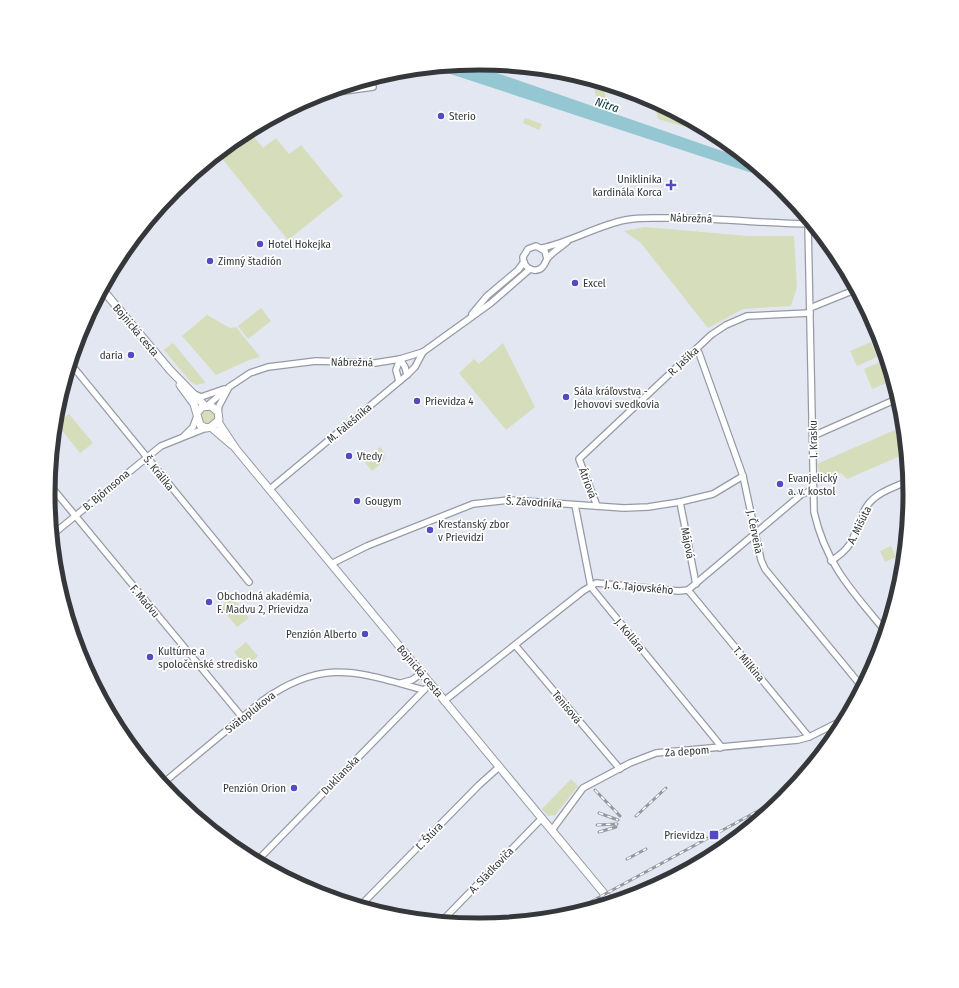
<svg xmlns="http://www.w3.org/2000/svg" width="959" height="988" viewBox="0 0 959 988" font-family="'Fira Sans Condensed',sans-serif">
	<style>
		.green { fill: #d6ddba }
		.water { fill: #94c7d2 }
		.lines { fill: none; stroke-linecap: round; stroke-linejoin: round }
		.minor-casing { stroke: #969aa5; stroke-width: 8 }
		.tertiary-casing { stroke: #969aa5; stroke-width: 9 }
		.minor { stroke: #fff; stroke-width: 5.5 }
		.tertiary { stroke: #fff; stroke-width: 7 }
		.rail-casing { stroke: #9498a0; stroke-width: 3 }
		.rail { stroke: #fff; stroke-width: 1.5; stroke-dasharray: 4.5; stroke-linecap: butt }
		.poi-dot { fill: #544bc2; stroke: #fff; stroke-width: 1.5 }
		.labels { text-anchor: middle; stroke-width: 3.5; stroke-linejoin: round; paint-order: stroke }
		.poi-label { font-size: 11px; fill: #35373b; stroke: #fff; text-anchor: start }
		.street-label { font-size: 11px; fill: #35373b; stroke: #fff }
		.water-label { font-size: 12px; font-style: italic; fill: #00323a; stroke: #fff }
		.rim { fill: none; stroke: #35373b; stroke-width: 5 }
	</style>
	<rect width="100%" height="100%" fill="#e2e7f2"/>
	<g class="green">
		<path d="M 593,80 L 603,83 L 606,100 L 596,96 L 593,85 Z"/>
		<path d="M 645,95 L 695,123 L 692,129 L 658,119 L 656,110 Z"/>
		<path d="M 525,118 L 542,124 L 539,130 L 523,123 Z"/>
		<path d="M 250,132 L 263,148 L 276,138 L 289,154 L 301,145 L 343,196 L 288,240 L 220,156 Z"/>
		<path d="M 645,227 L 748,236 L 794,236 L 797,287 L 791,306 L 743,309 L 708,328 L 640,242 L 624,231 Z"/>
		<path d="M 261,308 L 271,321 L 248,339 L 238,326 Z"/>
		<path d="M 207,315 L 230,328 L 236,327 L 260,357 L 249,360 L 216,375 L 182,336 Z"/>
		<path d="M 871,342 L 877,357 L 857,366 L 850,351 Z"/>
		<path d="M 173,343 L 206,383 L 196,385 L 191,382 L 164,350 Z"/>
		<path d="M 503,343 L 535,407 L 506,430 L 459,373 L 474,359 L 479,364 Z"/>
		<path d="M 887,359 L 894,380 L 872,389 L 864,369 Z"/>
		<circle cx="208" cy="417" r="7"/>
		<path d="M 69,414 L 93,443 L 80,453 L 57,424 Z"/>
		<path d="M 904,426 L 907,453 L 847,479 L 841,473 L 820,475 L 817,464 Z"/>
		<path d="M 380,447 C 390,458 382,463 372,471 L 363,460 Z"/>
		<path d="M 891,546 L 896,557 L 885,562 L 880,551 Z"/>
		<path d="M 232,597 L 249,618 L 237,627 L 220,607 Z"/>
		<path d="M 246,642 L 258,656 L 246,666 L 234,652 Z"/>
		<path d="M 571,779 L 578,786 L 555,815 L 548,816 L 542,809 Z"/>
	</g>
	<path class="water" d="M 466,64 L 494,72 L 751,161 L 768,175 L 752,173 L 429,67 Z"/>
	<g class="lines">
		<defs>
			<g id="minor">
				<path d="M 316,95 L 373,87"/>
				<path d="M 808,224 L 814,512 C 826,565 853,592 886,632"/>
				<path d="M 542,248 C 571,242 596,226 625,220 C 638,217 651,218 664,218 C 714,217 764,224 813,224"/>
				<path d="M 547,259 L 545,251 L 536,246 L 528,249 L 523,257 C 523,266 531,273 540,269 C 545,266 545,262 547,259 C 552,252 561,247 567,242"/>
				<path d="M 810,308 L 857,289"/>
				<path d="M 472,314 L 487,296 L 518,270 L 524,262"/>
				<path d="M 696,349 L 699,353 L 743,476 L 761,560 L 765,569 L 863,688"/>
				<path d="M 400,359 L 405,367 L 407,375"/>
				<path d="M 70,363 L 249,582"/>
				<path d="M 399,381 L 396,370 L 400,359"/>
				<path d="M 194,394 L 201,397 L 224,389"/>
				<path d="M 208,405 L 229,387 L 250,373 L 268,367 L 316,361 L 375,363 L 400,359 L 423,352 L 491,303 L 530,269"/>
				<path d="M 218,412 L 219,406 L 228,389"/>
				<path d="M 184,436 L 193,427 L 197,416"/>
				<path d="M 813,436 L 899,398"/>
				<path d="M 49,484 L 242,717"/>
				<path d="M 270,489 L 407,375 L 415,367 L 423,352"/>
				<path d="M 680,502 L 696,584"/>
				<path d="M 575,505 L 591,587 L 720,745 L 720,748"/>
				<path d="M 597,506 L 579,459 L 711,335 L 726,325 L 747,316 L 810,313"/>
				<path d="M 52,535 L 161,446 L 206,428"/>
				<path d="M 831,561 C 861,542 851,530 867,506 C 876,492 896,487 910,480"/>
				<path d="M 331,564 L 367,546 L 473,504 L 509,500 L 624,508 L 648,507 L 680,502 L 713,494 L 743,476"/>
				<path d="M 688,590 L 809,737"/>
				<path d="M 515,645 L 620,769"/>
				<path d="M 401,683 L 412,680 L 422,673"/>
				<path d="M 444,701 L 583,591 L 596,583 L 679,591 L 688,590 L 802,494 L 814,490"/>
				<path d="M 162,784 L 262,701 C 324,657 357,672 424,690"/>
				<path d="M 552,830 L 583,788 L 630,763 L 656,753 L 798,740 L 809,737 L 847,718"/>
				<path d="M 256,862 L 425,689"/>
				<path d="M 360,906 L 479,785 L 499,767"/>
				<path d="M 441,922 L 542,818"/>
			</g>
			<g id="tertiary">
				<path d="M 102,289 L 170,370 L 205,406"/>
				<path d="M 180,385 L 194,404 L 200,425 L 206,428 L 211,427 L 219,420 L 218,412 L 211,406 L 202,407 L 197,413"/>
				<path d="M 218,422 L 236,449 L 612,903"/>
				<path d="M 211,427 L 232,445"/>
			</g>
		</defs>
		<use href="#minor" class="minor-casing"/>
		<use href="#tertiary" class="tertiary-casing"/>
		<use href="#minor" class="minor"/>
		<use href="#tertiary" class="tertiary"/>
		<defs>
			<g id="rail">
				<path d="M 595,790 L 620,816"/>
				<path d="M 599,813 L 618,820"/>
				<path d="M 636,816 L 666,788"/>
				<path d="M 597,825 L 617,824"/>
				<path d="M 599,832 L 616,827"/>
				<path d="M 627,859 L 646,849"/>
				<path d="M 561,918 L 789,794"/>
			</g>
		</defs>
		<use href="#rail" class="rail-casing"/>
		<use href="#rail" class="rail"/>
	</g>
	<g class="poi-dot">
		<circle cx="441" cy="116" r="4"/>
		<path d="M669 179h4v4h4v4h-4v4h-4v-4h-4v-4h4z"/>
		<circle cx="260" cy="244" r="4"/>
		<circle cx="210" cy="261" r="4"/>
		<circle cx="575" cy="283" r="4"/>
		<circle cx="131" cy="355" r="4"/>
		<circle cx="566" cy="397" r="4"/>
		<circle cx="417" cy="401" r="4"/>
		<circle cx="349" cy="456" r="4"/>
		<circle cx="780" cy="484" r="4"/>
		<circle cx="357" cy="501" r="4"/>
		<circle cx="430" cy="530" r="4"/>
		<circle cx="209" cy="602" r="4"/>
		<circle cx="365" cy="634" r="4"/>
		<circle cx="150" cy="657" r="4"/>
		<circle cx="294" cy="788" r="4"/>
		<rect x="709" y="830" width="10" height="10" rx="2"/>
	</g>
	<g class="labels">
		<g class="poi-label">
			<text x="449" y="120">Sterio</text>
			<text x="662" y="183" text-anchor="end">Uniklinika<tspan x="662" dy="13">kardinála Korca</tspan></text>
			<text x="268" y="248">Hotel Hokejka</text>
			<text x="218" y="265">Zimný štadión</text>
			<text x="583" y="287">Excel</text>
			<text x="123" y="359" text-anchor="end">daria</text>
			<text x="574" y="395">Sála kráľovstva -<tspan x="574" dy="13">Jehovovi svedkovia</tspan></text>
			<text x="425" y="405">Prievidza 4</text>
			<text x="357" y="460">Vtedy</text>
			<text x="788" y="482">Evanjelický<tspan x="788" dy="13">a. v. kostol</tspan></text>
			<text x="365" y="505">Gougym</text>
			<text x="438" y="528">Kresťanský zbor<tspan x="438" dy="13">v Prievidzi</tspan></text>
			<text x="217" y="600">Obchodná akadémia,<tspan x="217" dy="13">F. Madvu 2, Prievidza</tspan></text>
			<text x="357" y="638" text-anchor="end">Penzión Alberto</text>
			<text x="158" y="655">Kultúrne a<tspan x="158" dy="13">spoločenské stredisko</tspan></text>
			<text x="286" y="792" text-anchor="end">Penzión Orion</text>
			<text x="705" y="839" text-anchor="end">Prievidza</text>
		</g>
		<g class="street-label">
			<text transform="translate(691 218) rotate(2)" y="4">Nábrežná</text>
			<text transform="translate(136 330) rotate(50)" y="4">Bojnická cesta</text>
			<text transform="translate(683 361) rotate(-43)" y="4">R. Jašíka</text>
			<text transform="translate(352 362) rotate(1)" y="4">Nábrežná</text>
			<text transform="translate(349 423) rotate(-40)" y="4">M. Falešníka</text>
			<text transform="translate(813 439) rotate(-91)" y="4">I. Krasku</text>
			<text transform="translate(159 473) rotate(51)" y="4">Š. Králika</text>
			<text transform="translate(588 483) rotate(69)" y="4">Átriová</text>
			<text transform="translate(106 490) rotate(-40)" y="4">B. Bjőrnsona</text>
			<text transform="translate(534 502) rotate(3)" y="4">Š. Závodníka</text>
			<text transform="translate(859 525) rotate(-64)" y="4">A. Mišúta</text>
			<text transform="translate(755 532) rotate(78)" y="4">J. Červeňa</text>
			<text transform="translate(688 543) rotate(79)" y="4">Májová</text>
			<text transform="translate(639 587) rotate(5)" y="4">J. G. Tajovského</text>
			<text transform="translate(145 601) rotate(50)" y="4">F. Madvu</text>
			<text transform="translate(630 635) rotate(50)" y="4">J. Kollára</text>
			<text transform="translate(749 664) rotate(50)" y="4">T. Milkina</text>
			<text transform="translate(420 671) rotate(50)" y="4">Bojnická cesta</text>
			<text transform="translate(567 707) rotate(50)" y="4">Tenisová</text>
			<text transform="translate(250 712) rotate(-38)" y="4">Svätoplukova</text>
			<text transform="translate(687 751) rotate(-4)" y="4">Za depom</text>
			<text transform="translate(340 775) rotate(-46)" y="4">Duklianska</text>
			<text transform="translate(429 836) rotate(-46)" y="4">Ľ. Štúra</text>
			<text transform="translate(491 870) rotate(-46)" y="4">A. Sládkoviča</text>
		</g>
		<g class="water-label">
			<text transform="translate(607 105) rotate(18)" y="4">Nitra</text>
		</g>
	</g>
	<path d="M0 0H959V988H0ZM55 494a424 424 0 1 1 848 0a424 424 0 1 1-848 0Z" fill="#fff" fill-rule="evenodd"/>
	<path class="rim" d="M55 494a424 424 0 1 1 848 0a424 424 0 1 1-848 0Z"/>
</svg>
